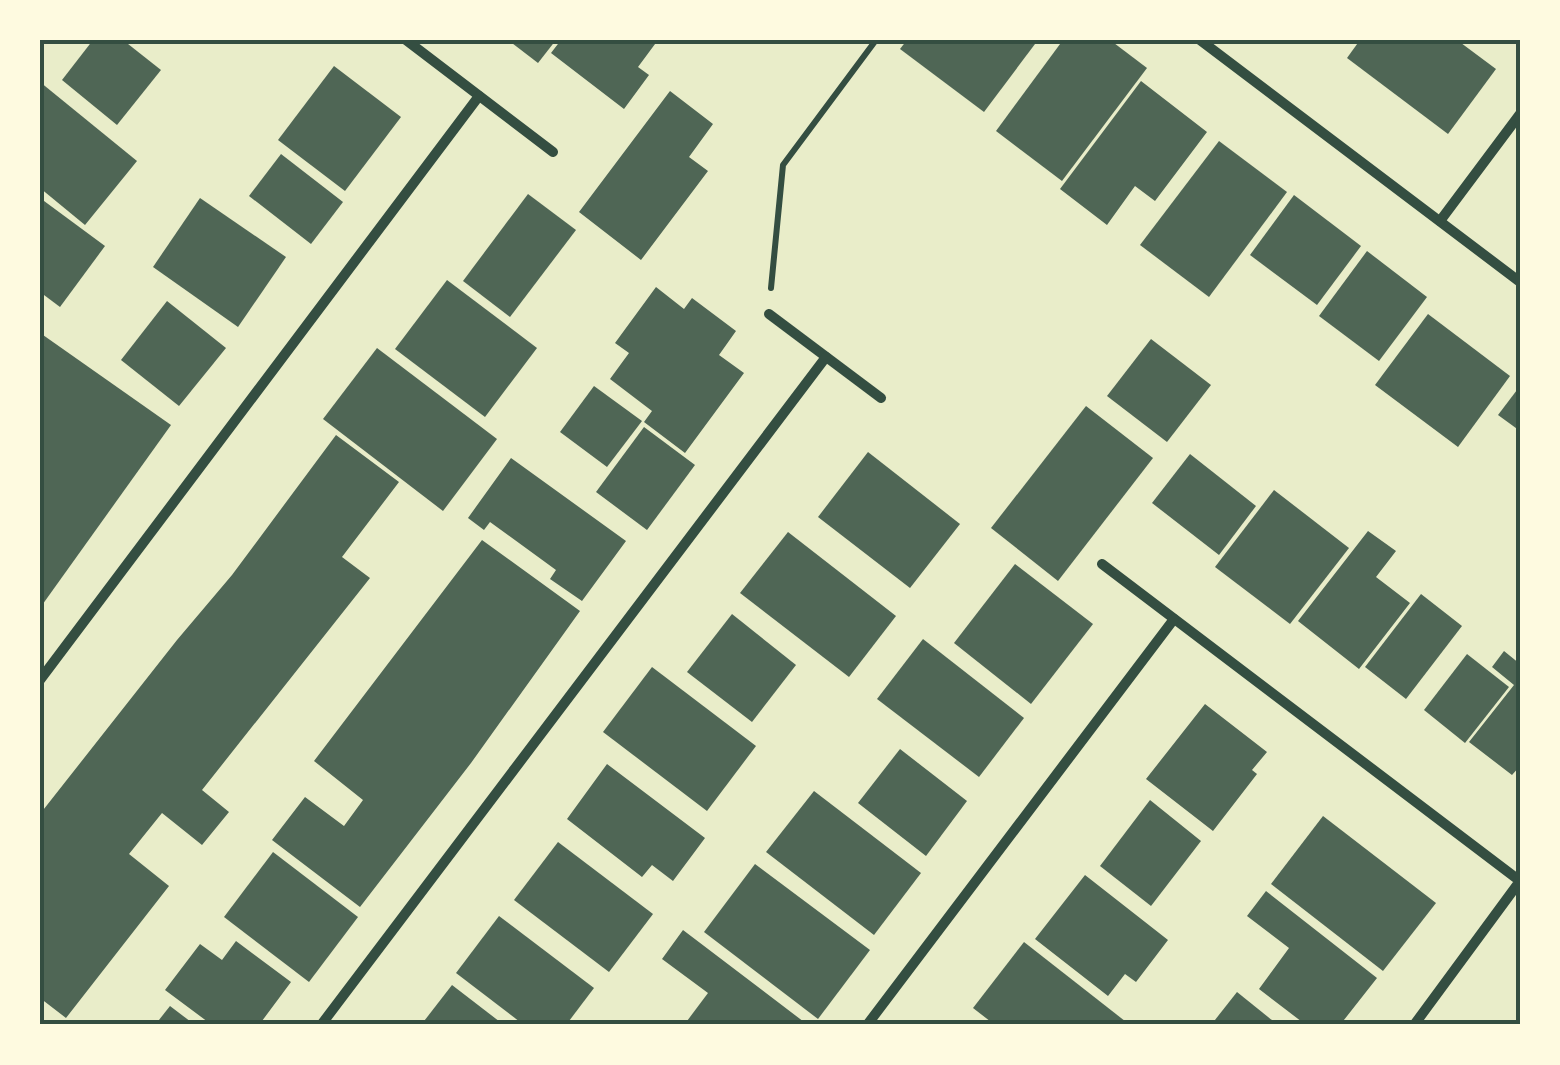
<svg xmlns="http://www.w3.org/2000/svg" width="1560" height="1065" viewBox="0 0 1560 1065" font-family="'Sofia Sans Condensed',sans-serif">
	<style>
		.building { fill: #4f6655 }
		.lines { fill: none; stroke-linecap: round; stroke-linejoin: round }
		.path { stroke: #344e41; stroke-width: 6 }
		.minor { stroke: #344e41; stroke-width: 10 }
		.neatline { fill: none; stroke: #344e41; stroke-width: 4 }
	</style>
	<rect width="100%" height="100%" fill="#e9edc9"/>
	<g class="building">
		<path d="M 93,40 L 123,40 L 161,70 L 117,125 L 62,80 Z"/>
		<path d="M 508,40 L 556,40 L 538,63 Z"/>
		<path d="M 561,40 L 658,40 L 638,67 L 649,75 L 624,109 L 551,53 Z"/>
		<path d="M 907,40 L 1038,40 L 984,112 L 900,49 Z"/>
		<path d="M 1063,40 L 1110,40 L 1147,68 L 1062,181 L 996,131 Z"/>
		<path d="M 1360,40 L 1457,40 L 1496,69 L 1448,134 L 1347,58 Z"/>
		<path d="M 334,66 L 401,117 L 345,191 L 278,140 Z"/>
		<path d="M 1141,81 L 1207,132 L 1155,201 L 1135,186 L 1107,225 L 1060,189 Z"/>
		<path d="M 40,82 L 137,161 L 85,225 L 40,188 Z"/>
		<path d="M 670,91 L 713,124 L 689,157 L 708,171 L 641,260 L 579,212 Z"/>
		<path d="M 1219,141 L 1287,192 L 1209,297 L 1140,245 Z"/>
		<path d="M 281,154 L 343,202 L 311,244 L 249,196 Z"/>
		<path d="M 528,194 L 576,230 L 510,317 L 463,281 Z"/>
		<path d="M 1294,195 L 1361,246 L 1317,305 L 1250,255 Z"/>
		<path d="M 40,198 L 105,246 L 60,307 L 40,292 Z"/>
		<path d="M 200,198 L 286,257 L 238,327 L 153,267 Z"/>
		<path d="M 1367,251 L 1427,297 L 1379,361 L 1319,316 Z"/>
		<path d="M 447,280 L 537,348 L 485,417 L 395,349 Z"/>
		<path d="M 656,287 L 684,309 L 692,298 L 736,331 L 719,355 L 744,373 L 685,453 L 644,422 L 652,411 L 610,379 L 629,353 L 615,343 Z"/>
		<path d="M 167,301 L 226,348 L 179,406 L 121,360 Z"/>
		<path d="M 1428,314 L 1510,376 L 1458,447 L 1375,385 Z"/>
		<path d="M 43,335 L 171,425 L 40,608 L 40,340 Z"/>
		<path d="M 1151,339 L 1211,385 L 1167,442 L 1107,396 Z"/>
		<path d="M 377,348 L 497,439 L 443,511 L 323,419 Z"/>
		<path d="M 594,386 L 642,421 L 607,467 L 560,432 Z"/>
		<path d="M 1520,386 L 1520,431 L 1498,415 Z"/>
		<path d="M 1086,406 L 1153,458 L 1058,581 L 991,528 Z"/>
		<path d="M 644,427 L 695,465 L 647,530 L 596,492 Z"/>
		<path d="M 336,435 L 399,482 L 342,557 L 370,578 L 202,790 L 229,812 L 202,845 L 162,813 L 129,854 L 169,886 L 66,1018 L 40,998 L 40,814 L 177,640 L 232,575 Z"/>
		<path d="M 868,452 L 960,524 L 910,588 L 818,517 Z"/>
		<path d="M 1190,454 L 1256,506 L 1219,555 L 1152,503 Z"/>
		<path d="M 511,458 L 626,541 L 582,601 L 550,579 L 556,570 L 490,522 L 484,530 L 468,518 Z"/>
		<path d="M 1274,490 L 1349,548 L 1290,624 L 1215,567 Z"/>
		<path d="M 1368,531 L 1396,551 L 1376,577 L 1410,603 L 1359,669 L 1298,621 Z"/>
		<path d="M 788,532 L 896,616 L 849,677 L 740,593 Z"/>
		<path d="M 482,540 L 580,611 L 471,763 L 360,907 L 272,840 L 305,797 L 344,826 L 363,800 L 314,761 Z"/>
		<path d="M 1015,564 L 1093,624 L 1031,704 L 954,643 Z"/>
		<path d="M 1421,594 L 1462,626 L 1406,699 L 1365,667 Z"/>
		<path d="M 732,614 L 796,665 L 752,722 L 687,672 Z"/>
		<path d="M 923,639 L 1024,718 L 979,777 L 877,699 Z"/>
		<path d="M 1504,651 L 1520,664 L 1520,766 L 1512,775 L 1469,742 L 1514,685 L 1492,667 Z"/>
		<path d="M 1467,654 L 1509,687 L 1465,743 L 1424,710 Z"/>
		<path d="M 652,667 L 756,746 L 707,811 L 603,732 Z"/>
		<path d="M 1205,704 L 1267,752 L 1252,770 L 1257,774 L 1213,831 L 1146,779 Z"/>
		<path d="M 900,749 L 967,801 L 926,856 L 858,803 Z"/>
		<path d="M 607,764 L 705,838 L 673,881 L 652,865 L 642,877 L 567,819 Z"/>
		<path d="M 814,791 L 921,873 L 874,935 L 766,852 Z"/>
		<path d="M 1150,800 L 1201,841 L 1151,906 L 1100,866 Z"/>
		<path d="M 1323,816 L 1436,903 L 1383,971 L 1271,884 Z"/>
		<path d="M 558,842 L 653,914 L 609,972 L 514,900 Z"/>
		<path d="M 273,852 L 358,917 L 309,982 L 224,917 Z"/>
		<path d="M 755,864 L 870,950 L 818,1019 L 704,932 Z"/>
		<path d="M 1085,875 L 1168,940 L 1136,982 L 1125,974 L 1108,996 L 1035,939 Z"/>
		<path d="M 1266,891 L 1377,978 L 1340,1025 L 1306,1025 L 1259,989 L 1289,948 L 1247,916 Z"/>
		<path d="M 499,916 L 594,988 L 566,1025 L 524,1025 L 456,973 Z"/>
		<path d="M 683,930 L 808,1025 L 684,1025 L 708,993 L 662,959 Z"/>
		<path d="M 236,941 L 291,982 L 259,1025 L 212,1025 L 165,990 L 200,944 L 222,960 Z"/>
		<path d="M 1024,942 L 1130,1025 L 995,1025 L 973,1008 Z"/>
		<path d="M 452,985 L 504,1025 L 421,1025 Z"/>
		<path d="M 1237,992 L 1278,1025 L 1211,1025 Z"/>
		<path d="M 170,1006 L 195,1025 L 155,1025 Z"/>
	</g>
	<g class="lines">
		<path class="path" d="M 771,288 L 783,165 L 876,40"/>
		<g class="minor">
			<path d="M 406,40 L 553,152"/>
			<path d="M 1200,40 L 1520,282"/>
			<path d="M 1440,221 L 1520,114"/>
			<path d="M 769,314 L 881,398"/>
			<path d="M 1102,564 L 1520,881 L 1414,1025"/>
			<path d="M 40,680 L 479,96"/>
			<path d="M 321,1025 L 826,357"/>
			<path d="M 867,1025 L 1174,619"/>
		</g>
	</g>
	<rect width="1560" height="1065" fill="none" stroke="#fefae0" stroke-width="85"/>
	<rect x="42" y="42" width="1476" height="980" class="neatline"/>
</svg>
